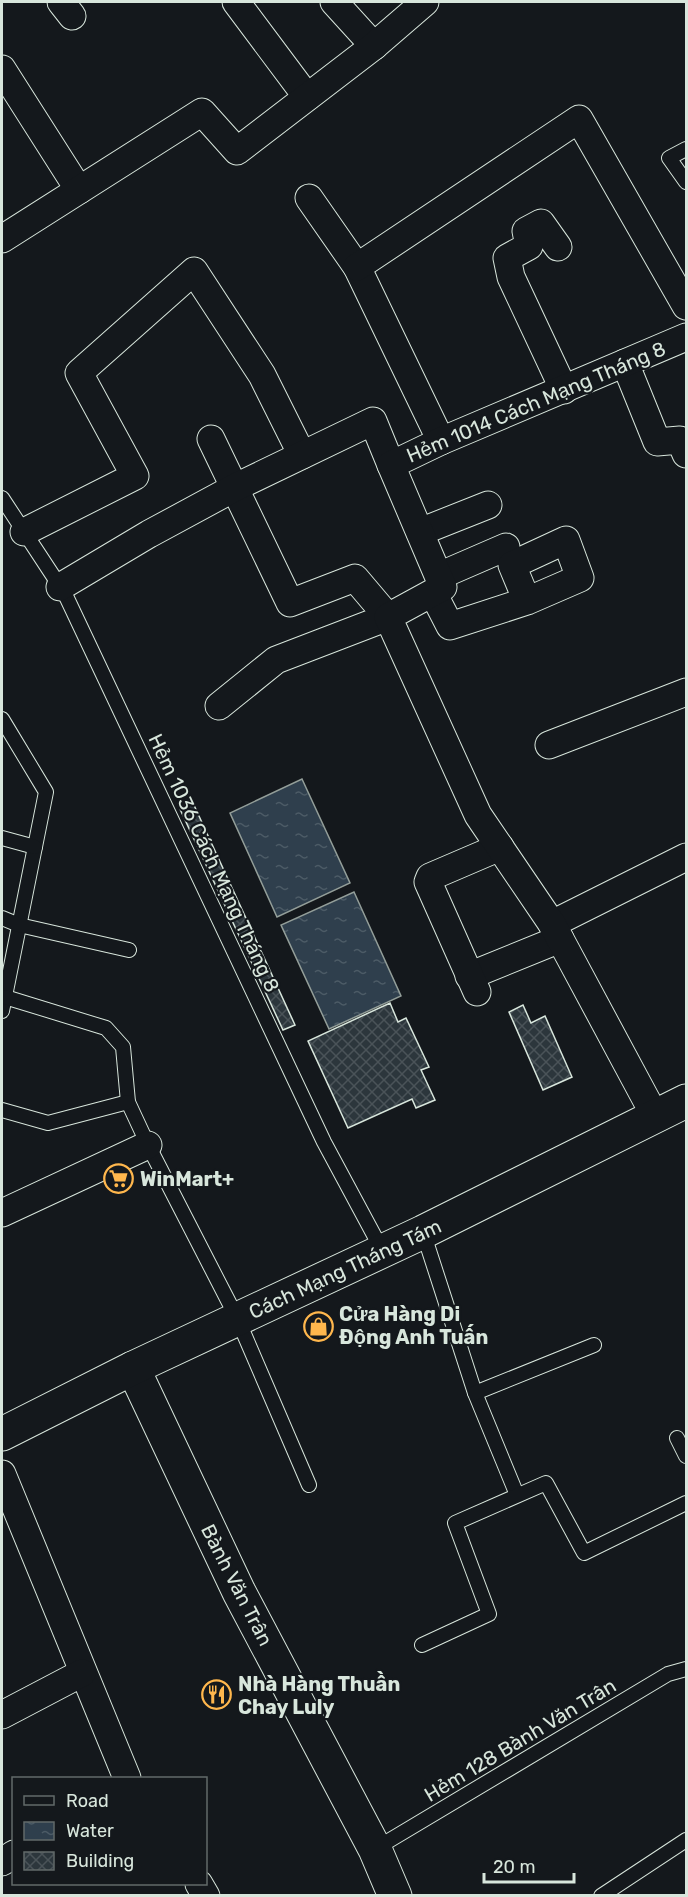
<svg xmlns="http://www.w3.org/2000/svg" width="688" height="1897" viewBox="0 0 688 1897" font-family="Rubik,sans-serif">
	<style>
		.water { fill: url(#water-ripples); stroke: #939e99; stroke-width: 1.5 }
		.building { fill: url(#building-cross-hatch); stroke: #d8e6dc; stroke-width: 1.5 }
		.lines { fill: none; stroke-linecap: round; stroke-linejoin: round }
		.lane-casing { stroke: #d8e6dc; stroke-width: 16 }
		.street-casing { stroke: #d8e6dc; stroke-width: 29 }
		.secondary-casing { stroke: #d8e6dc; stroke-width: 35 }
		.primary-casing { stroke: #d8e6dc; stroke-width: 35 }
		.lane { stroke: #14181c; stroke-width: 14 }
		.street { stroke: #14181c; stroke-width: 27 }
		.secondary { stroke: #14181c; stroke-width: 33 }
		.primary { stroke: #14181c; stroke-width: 33 }
		.labels { text-anchor: middle; stroke-width: 4.5; stroke-linejoin: round; paint-order: stroke }
		.street-label { font-size: 20px; fill: #d8e6dc; stroke: #14181c }
		.poi-label { font-size: 20px; font-weight: bold; fill: #d8e6dc; stroke: #14181c; text-anchor: start }
	</style>
	<defs>
		<pattern id="water-ripples" width="26" height="14" patternUnits="userSpaceOnUse" patternTransform="scale(1.5)"><rect width="26" height="14" fill="#2f3f4d"/><path d="M2 4q2-2 4 0t4 0M15 11q2-2 4 0t4 0" fill="none" stroke="#4c5b66"/></pattern>
		<pattern id="building-cross-hatch" width="8" height="8" patternUnits="userSpaceOnUse" patternTransform="scale(1.5)"><rect width="8" height="8" fill="#2c363c"/><path d="M0 0l8 8M0 8l8-8" fill="none" stroke="#4a5358"/></pattern>
	</defs>
	<rect width="100%" height="100%" fill="#14181c"/>
	<g class="water">
		<path d="M 302,779 L 350,883 L 277,917 L 230,813 Z"/>
		<path d="M 354,892 L 401,996 L 329,1029 L 281,925 Z"/>
	</g>
	<g class="building">
		<path d="M 193,803 L 295,1025 L 283,1030 L 180,809 Z"/>
		<path d="M 390,1003 L 398,1022 L 406,1018 L 429,1067 L 421,1070 L 435,1100 L 416,1108 L 412,1099 L 348,1128 L 308,1041 Z"/>
		<path d="M 523,1005 L 531,1023 L 545,1016 L 572,1077 L 543,1090 L 509,1012 Z"/>
	</g>
	<g class="lines">
		<defs>
			<g id="lane">
				<path d="M 686,149 L 669,158 L 686,182"/>
				<path d="M 2,498 L 65,594 L 324,1142 L 382,1250"/>
				<path d="M 2,719 L 46,792 L 2,1011"/>
				<path d="M 2,838 L 35,847"/>
				<path d="M 2,918 L 19,925 L 129,950"/>
				<path d="M 5,997 L 106,1028 L 123,1047 L 128,1102 L 148,1145 L 238,1320 L 309,1485"/>
				<path d="M 2,1110 L 48,1123 L 128,1102"/>
				<path d="M 423,1232 L 475,1393 L 517,1495"/>
				<path d="M 475,1393 L 594,1345"/>
				<path d="M 677,1438 L 686,1456"/>
				<path d="M 422,1645 L 489,1614 L 455,1523 L 546,1483 L 584,1553 L 686,1503"/>
				<path d="M 375,1849 L 668,1674 L 686,1669"/>
				<path d="M 601,1896 L 686,1840"/>
			</g>
			<g id="street">
				<path d="M 61,2 L 72,16"/>
				<path d="M 236,2 L 307,97"/>
				<path d="M 334,2 L 374,46"/>
				<path d="M 2,69 L 79,190"/>
				<path d="M 309,198 L 357,267 L 441,441"/>
				<path d="M 2,239 L 202,112 L 237,151 L 374,46 L 425,2"/>
				<path d="M 558,247 L 541,223 L 526,231 L 529,246 L 507,258 L 511,277 L 564,390"/>
				<path d="M 357,267 L 579,119 L 686,306"/>
				<path d="M 625,363 L 657,442 L 680,440 L 686,454"/>
				<path d="M 211,439 L 290,603 L 355,578 L 388,617 L 276,660 L 219,706"/>
				<path d="M 24,532 L 135,476 L 79,373 L 194,271 L 262,375 L 302,455"/>
				<path d="M 420,532 L 488,505"/>
				<path d="M 439,576 L 506,547"/>
				<path d="M 60,587 L 149,534 L 236,487 L 373,421 L 391,465"/>
				<path d="M 433,593 L 450,626 L 527,601 L 580,578 L 566,540 L 512,565 L 527,601"/>
				<path d="M 549,745 L 686,692"/>
				<path d="M 552,924 L 686,857"/>
				<path d="M 469,976 L 560,939"/>
				<path d="M 477,992 L 428,882 L 430,877 L 500,847"/>
				<path d="M 655,1116 L 552,924 L 478,815 L 388,617 L 443,587 L 391,465 L 441,441 L 686,337"/>
				<path d="M 2,1213 L 148,1145"/>
				<path d="M 2,1474 L 127,1778"/>
				<path d="M 2,1715 L 82,1673"/>
				<path d="M 2,1862 L 14,1854"/>
				<path d="M 199,1884 L 206,1896"/>
			</g>
			<path id="secondary" d="M 133,1368 L 239,1592 L 375,1849 L 395,1896"/>
			<path id="primary" d="M 2,1434 L 133,1368 L 423,1232 L 686,1101"/>
		</defs>
		<use href="#lane" class="lane-casing"/>
		<use href="#street" class="street-casing"/>
		<use href="#secondary" class="secondary-casing"/>
		<use href="#primary" class="primary-casing"/>
		<use href="#lane" class="lane"/>
		<use href="#street" class="street"/>
		<use href="#secondary" class="secondary"/>
		<use href="#primary" class="primary"/>
	</g>
	<defs>
		<symbol id="supermarket-ring" viewBox="-11 -11 22 22"><circle r="9.5" fill="#14181c" stroke="#ffb74d" stroke-width="1.5"/><path d="M-6-5.5h2.5l.6 2H6L4.5 2H-2.5L-4.4-4H-6ZM-1.5 3.2a1.3 1.3 0 1 0 .1 0ZM3 3.2a1.3 1.3 0 1 0 .1 0Z" fill="#ffb74d"/></symbol>
		<symbol id="shop-ring" viewBox="-11 -11 22 22"><circle r="9.5" fill="#14181c" stroke="#ffb74d" stroke-width="1.5"/><path d="M-5-2.5h2.3a2.7 3.5 0 0 1 5.4 0H5L5.5 6h-11ZM-1.5-2.5h3a1.5 2.3 0 0 0-3 0Z" fill="#ffb74d"/></symbol>
		<symbol id="restaurant-ring" viewBox="-11 -11 22 22"><circle r="9.5" fill="#14181c" stroke="#ffb74d" stroke-width="1.5"/><path d="M-5-6h1v4h1v-4h1v4h1v-4h1v5L-1.5 .5V6h-2V.5L-5-1ZM5-6V6H3V1.5H1.5Q1.5-4 5-6Z" fill="#ffb74d"/></symbol>
	</defs>
	<g fill-rule="evenodd">
		<use href="#supermarket-ring" x="102" y="1162" width="33" height="33"/>
		<use href="#shop-ring" x="302" y="1310" width="33" height="33"/>
		<use href="#restaurant-ring" x="200" y="1678" width="33" height="33"/>
	</g>
	<g class="labels">
		<g class="street-label">
			<text transform="translate(536 402) rotate(-23)" y="7">Hẻm 1014 Cách Mạng Tháng 8</text>
			<text transform="translate(214 863) rotate(65)" y="7">Hẻm 1036 Cách Mạng Tháng 8</text>
			<text transform="translate(345 1269) rotate(-25)" y="7">Cách Mạng Tháng Tám</text>
			<text transform="translate(237 1585) rotate(63)" y="7">Bành Văn Trân</text>
			<text transform="translate(520 1740) rotate(-31)" y="7">Hẻm 128 Bành Văn Trân</text>
		</g>
		<g class="poi-label">
			<text x="140" y="1186">WinMart+</text>
			<text x="339" y="1321">Cửa Hàng Di<tspan x="339" dy="23">Động Anh Tuấn</tspan></text>
			<text x="238" y="1691">Nhà Hàng Thuần<tspan x="238" dy="23">Chay Luly</tspan></text>
		</g>
	</g>
	<rect width="688" height="1897" fill="none" stroke="#d8e6dc" stroke-width="6"/>
	<rect x="12" y="1777" width="195" height="108" fill="#14181c" stroke="#626a69" stroke-width="1.5"/>
	<rect x="24" y="1796" width="30" height="9" fill="#14181c" stroke="#626a69" stroke-width="1.5"/>
	<text x="66" y="1807" font-size="18" fill="#d8e6dc">Road</text>
	<rect x="24" y="1822" width="30" height="18" fill="url(#water-ripples)" stroke="#626a69" stroke-width="1.5"/>
	<text x="66" y="1837" font-size="18" fill="#d8e6dc">Water</text>
	<rect x="24" y="1852" width="30" height="18" fill="url(#building-cross-hatch)" stroke="#626a69" stroke-width="1.5"/>
	<text x="66" y="1867" font-size="18" fill="#d8e6dc">Building</text>
	<path d="M484 1873v9h90v-9" fill="none" stroke="#d8e6dc" stroke-width="3"/>
	<text x="493" y="1873" font-size="18" fill="#d8e6dc" stroke="#14181c" stroke-width="4.5" paint-order="stroke">20 m</text>
</svg>
